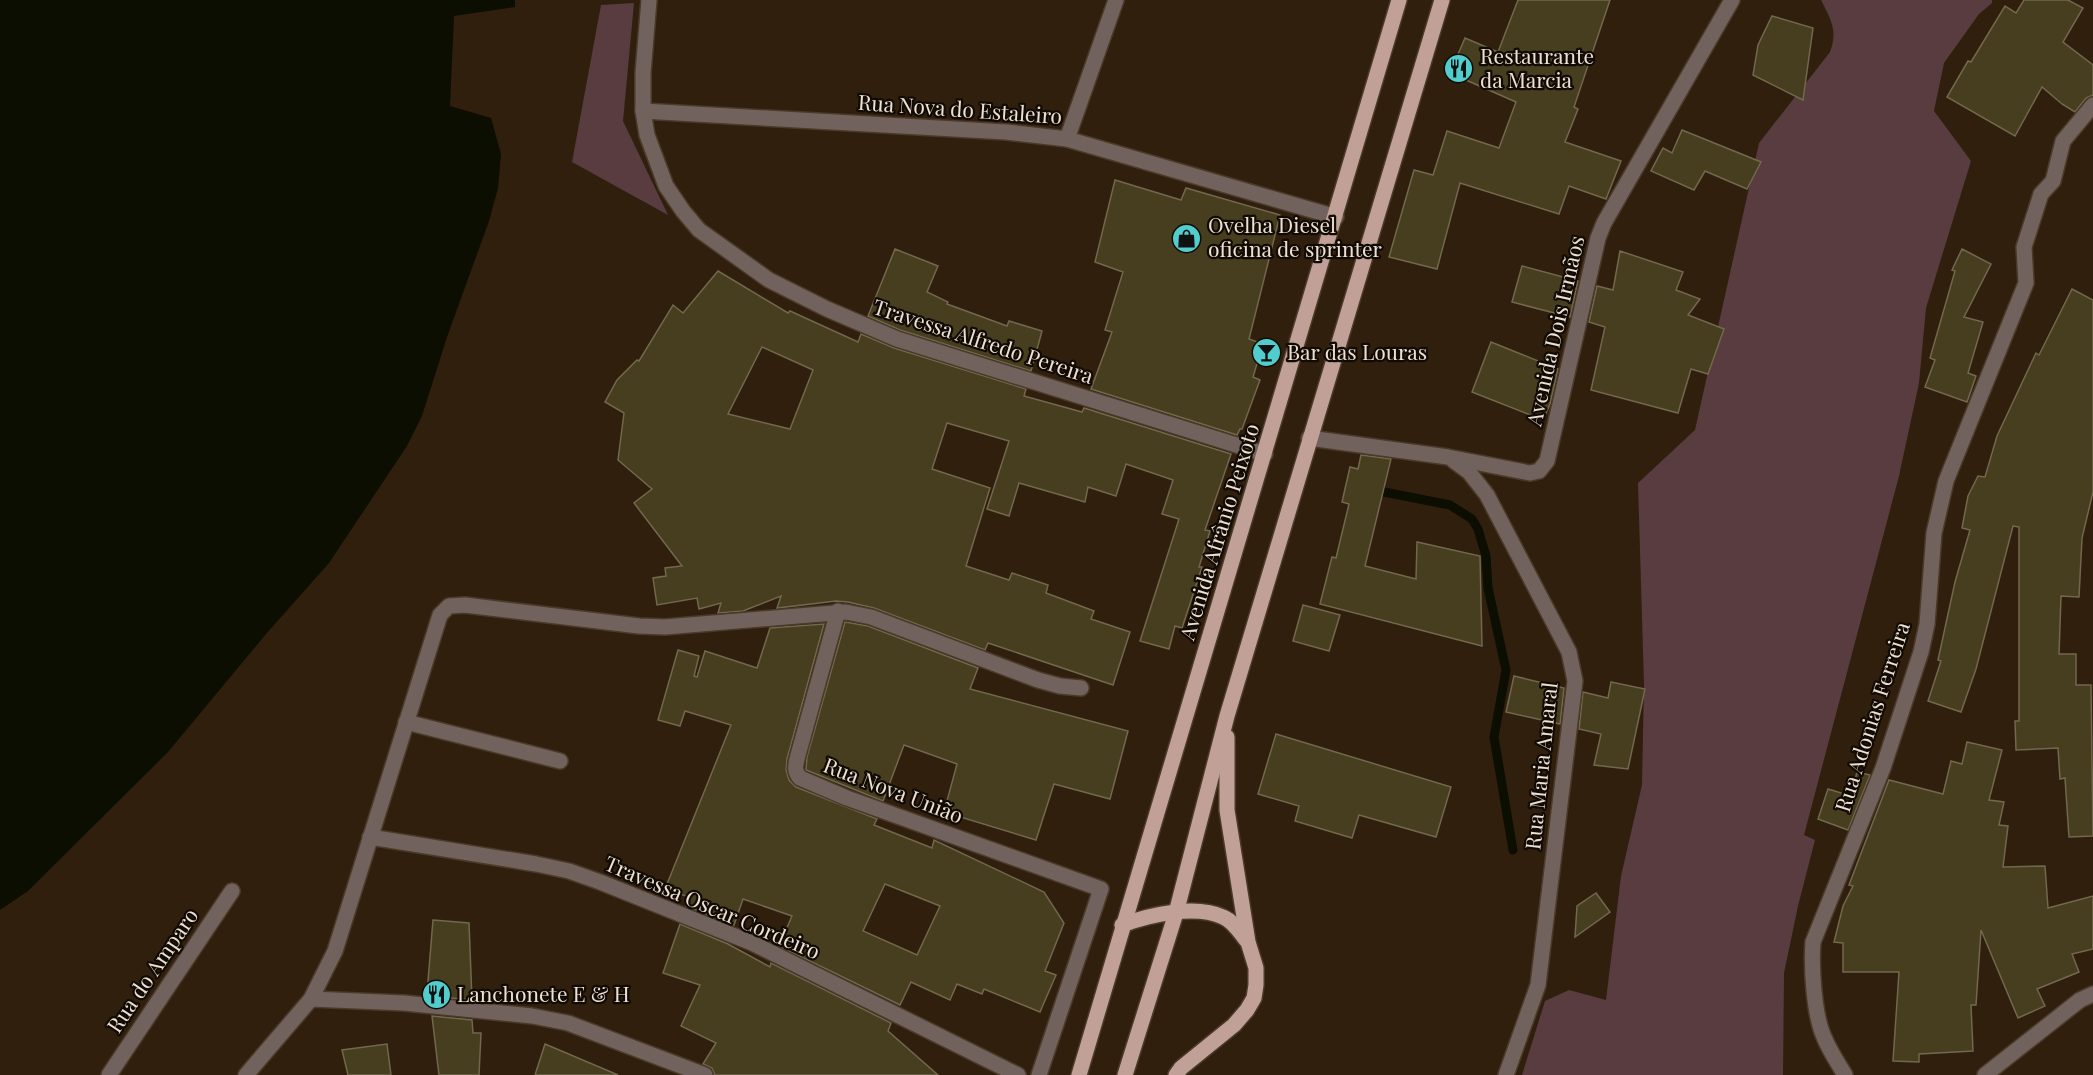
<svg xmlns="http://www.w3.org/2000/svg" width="2093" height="1075" viewBox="0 0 2093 1075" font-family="'Playfair Display',serif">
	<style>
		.green { fill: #583c3f }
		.water { fill: #0b0e00 }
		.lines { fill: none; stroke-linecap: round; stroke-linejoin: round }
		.stream { stroke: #0b0e00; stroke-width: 9 }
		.building { fill: #473d1f; stroke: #71684e; stroke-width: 1.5; fill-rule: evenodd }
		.street-casing { stroke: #4b3a29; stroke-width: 18 }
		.primary-casing { stroke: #4b3a29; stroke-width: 18 }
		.street { stroke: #72625d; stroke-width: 15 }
		.primary { stroke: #c1a197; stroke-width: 15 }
		.labels { text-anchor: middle; stroke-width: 4.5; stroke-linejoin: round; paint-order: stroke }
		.poi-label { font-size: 21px; fill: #ede1d6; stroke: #120b04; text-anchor: start }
		.street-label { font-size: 21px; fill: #ede1d6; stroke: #120b04 }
	</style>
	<rect width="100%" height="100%" fill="#311f0d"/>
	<g class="green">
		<path d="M 1821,0 L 1992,0 L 1992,3 L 1979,14 L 1944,63 L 1934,111 L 1971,161 L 1926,308 L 1919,383 L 1899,476 L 1804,835 L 1815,840 L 1798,906 L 1784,973 L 1783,1075 L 1522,1075 L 1545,1001 L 1569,990 L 1606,1000 L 1621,876 L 1642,785 L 1644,684 L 1638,483 L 1695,430 L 1759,143 L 1830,52 C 1838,30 1831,20 1821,0 Z"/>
		<path d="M 634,3 L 623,121 L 668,215 L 572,162 L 601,5 Z"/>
	</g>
	<path class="water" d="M 0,0 L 515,0 L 515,7 L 454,16 L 450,106 L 491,118 L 501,154 L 498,188 L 489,221 L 447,337 L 422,416 L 407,446 L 329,563 L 266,634 L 168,752 L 28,891 L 0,910 Z"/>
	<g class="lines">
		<path class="stream" d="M 1379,491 L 1450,505 L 1472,519 L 1478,529 L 1486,556 L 1488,588 L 1506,670 L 1494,737 L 1513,850"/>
	</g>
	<g class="building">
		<path d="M 1518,0 L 1610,0 L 1574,107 L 1578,109 L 1565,142 L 1621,161 L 1606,199 L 1569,186 L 1559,214 L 1460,183 L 1437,269 L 1389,257 L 1414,170 L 1433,175 L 1447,131 L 1499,148 L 1516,102 L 1450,73 L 1465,38 L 1498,52 Z"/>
		<path d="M 2024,0 L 2068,0 L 2083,8 L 2063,42 L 2093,65 L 2093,95 L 2086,98 L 2075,112 L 2062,104 L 2042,87 L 2015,136 L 1947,97 L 1968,61 L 1971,62 L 2005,6 L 2016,13 Z"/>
		<path d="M 1772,16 L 1813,28 L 1803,100 L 1753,75 L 1758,45 Z"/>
		<path d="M 1682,130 L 1761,162 L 1747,189 L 1705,171 L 1694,190 L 1651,171 L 1663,148 L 1672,153 Z"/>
		<path d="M 1115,180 L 1181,200 L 1186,188 L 1280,215 L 1249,339 L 1263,344 L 1253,377 L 1260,380 L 1242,429 L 1240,429 L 1237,435 L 1091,389 L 1112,332 L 1105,330 L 1123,272 L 1095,262 Z"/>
		<path d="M 895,249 L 938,266 L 927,292 L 948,302 L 947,304 L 1007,326 L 1009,321 L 1042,331 L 1031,371 L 900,330 L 868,316 Z"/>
		<path d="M 1962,249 L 1991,264 L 1964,317 L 1983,322 L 1968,373 L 1976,376 L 1967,402 L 1925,387 L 1935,360 L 1930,358 L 1955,271 L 1952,270 Z"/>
		<path d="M 1620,251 L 1683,272 L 1676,290 L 1700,299 L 1688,315 L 1724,329 L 1708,374 L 1691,369 L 1678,413 L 1591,390 L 1605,327 L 1589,322 L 1597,286 L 1613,290 Z"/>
		<path d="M 1522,266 L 1578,281 L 1570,317 L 1512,302 Z"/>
		<path d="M 718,271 L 788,313 L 790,311 L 858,342 L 861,334 L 894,348 L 1026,389 L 1024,396 L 1082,412 L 1084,408 L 1231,454 L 1205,530 L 1210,531 L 1199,567 L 1202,567 L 1182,628 L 1175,626 L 1169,649 L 1140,641 L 1179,519 L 1162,514 L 1173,480 L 1126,464 L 1116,496 L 1088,487 L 1085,502 L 1019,483 L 1009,516 L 987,509 L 1009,441 L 947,423 L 932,469 L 990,488 L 966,566 L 1009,580 L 1012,573 L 1048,585 L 1046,593 L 1094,611 L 1091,619 L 1130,632 L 1113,685 L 988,643 L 985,650 L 874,608 L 848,602 L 836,601 L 777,608 L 781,596 L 743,611 L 718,613 L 721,603 L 699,609 L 697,598 L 657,605 L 653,578 L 666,576 L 665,568 L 682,566 L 634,503 L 652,489 L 618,460 L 624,413 L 605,402 L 617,380 L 637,360 L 639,361 L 673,305 L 683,313 ZM 762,347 L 813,370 L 790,429 L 728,414 Z"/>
		<path d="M 2072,289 L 2093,300 L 2093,492 L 2082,538 L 2079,597 L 2061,596 L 2059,654 L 2076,654 L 2076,685 L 2091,685 L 2093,836 L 2069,837 L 2065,778 L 2060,779 L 2058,748 L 2016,750 L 2015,721 L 2019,721 L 2019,527 L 2013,526 L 1976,669 L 1961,712 L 1928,701 L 1941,661 L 1938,660 L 1955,582 L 1970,530 L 1962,528 L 1968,496 L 1978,476 L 1985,477 L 1997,436 L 2036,353 L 2039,355 Z"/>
		<path d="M 1491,342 L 1558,369 L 1550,404 L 1543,420 L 1472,392 Z"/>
		<path d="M 1361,455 L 1391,459 L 1365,566 L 1416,579 L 1417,542 L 1480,556 L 1482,646 L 1320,604 L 1332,557 L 1336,558 L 1349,504 L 1342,502 L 1350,467 L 1358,469 Z"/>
		<path d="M 1303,605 L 1340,615 L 1329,651 L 1293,641 Z"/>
		<path d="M 845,622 L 868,626 L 978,668 L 970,689 L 1128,731 L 1110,799 L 1054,784 L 1036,840 L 944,812 L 957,764 L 904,745 L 883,801 L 806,770 L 807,757 Z"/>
		<path d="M 824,624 L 787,759 L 786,770 L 789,780 L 796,787 L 877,819 L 874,825 L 932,848 L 934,840 L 1044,892 L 1064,923 L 1045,971 L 1056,975 L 1040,1012 L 984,989 L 982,994 L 957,984 L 950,1000 L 911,982 L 900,1005 L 779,946 L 792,916 L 743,899 L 734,925 L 686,906 L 689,897 L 665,889 L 731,725 L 685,711 L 680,726 L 658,720 L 678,650 L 699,656 L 694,676 L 697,677 L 705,651 L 757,668 L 770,628 ZM 885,884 L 940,906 L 917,955 L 863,931 Z"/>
		<path d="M 1514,676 L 1564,688 L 1560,724 L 1506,712 Z"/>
		<path d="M 1611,682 L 1645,689 L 1628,769 L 1594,765 L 1601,734 L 1579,729 L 1583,692 L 1608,698 Z"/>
		<path d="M 1276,734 L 1451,787 L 1436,837 L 1359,815 L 1352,838 L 1295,821 L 1299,806 L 1258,794 Z"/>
		<path d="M 1967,742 L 2002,750 L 1989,800 L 2004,802 L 1999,825 L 2008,826 L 2003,867 L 2045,866 L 2048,908 L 2093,896 L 2093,949 L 2072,954 L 2079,972 L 2037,989 L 2045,1006 L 2018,1018 L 1981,930 L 1976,1005 L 1971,1005 L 1973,1051 L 1919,1054 L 1919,1062 L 1893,1061 L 1899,972 L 1843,972 L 1843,943 L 1834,942 L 1843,906 L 1853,886 L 1849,885 L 1889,780 L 1943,794 L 1951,761 L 1962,764 Z"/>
		<path d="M 1857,772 L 1870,775 L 1848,830 L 1818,819 L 1828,789 L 1851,796 Z"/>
		<path d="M 1596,893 L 1610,912 L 1575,937 L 1577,906 Z"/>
		<path d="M 433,920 L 469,923 L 472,1000 L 430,996 L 428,981 Z"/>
		<path d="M 680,924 L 728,944 L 770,967 L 771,963 L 891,1023 L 888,1031 L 938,1075 L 715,1075 L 712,1068 L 703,1064 L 716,1043 L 681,1026 L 700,985 L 663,973 Z"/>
		<path d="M 432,1016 L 472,1020 L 473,1033 L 481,1033 L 479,1075 L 439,1075 Z"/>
		<path d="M 387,1044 L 391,1075 L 348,1075 L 342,1050 Z"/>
		<path d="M 545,1044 L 618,1075 L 535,1075 Z"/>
	</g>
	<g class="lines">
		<defs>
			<g id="street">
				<path d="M 649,0 L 643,73 L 643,111 L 647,135 L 666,186 L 683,211 L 699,230 L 769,280 L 827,309 L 897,339 L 1265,454"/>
				<path d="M 643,111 L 1006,132 L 1067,139 L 1336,217"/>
				<path d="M 1067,139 L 1116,0"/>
				<path d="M 1309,438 L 1448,457 L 1530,473 L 1539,471 L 1547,461 L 1598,238 L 1604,223 L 1732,0"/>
				<path d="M 1454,461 L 1469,472 L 1487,495 L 1569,652 L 1575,681 L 1538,985 L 1506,1075"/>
				<path d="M 838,611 L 798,755 C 796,764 793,770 800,778 L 847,798 L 1101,889 L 1039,1075"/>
				<path d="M 406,722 L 560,761"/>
				<path d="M 370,837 L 536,864 L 569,871 L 600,882 L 752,943 L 1018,1075"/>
				<path d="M 311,999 L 404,1003 L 532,1016 L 568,1023 L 705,1075"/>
				<path d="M 109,1075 L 232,891"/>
				<path d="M 246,1075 L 311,999 L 335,951 L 440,615 L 449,606 L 465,605 L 639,626 L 665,627 L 846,612 L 871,617 L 1038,680 L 1060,686 L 1081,688"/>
				<path d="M 1845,1075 C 1838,1063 1829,1050 1824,1037 C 1814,1015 1811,967 1813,942 L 1883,768 L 1921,652 L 1927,624 L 1934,533 L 1946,481 L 2026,283 L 2024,247 L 2041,194 L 2053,181 L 2063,141 L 2093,105"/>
				<path d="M 1985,1075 L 2080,1000 L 2093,994"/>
			</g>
			<g id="primary">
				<path d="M 1122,925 C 1149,915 1195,904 1223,917 C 1233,921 1239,931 1246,940"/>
				<path d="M 1079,1075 C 1183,716 1295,359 1399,0"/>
				<path d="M 1125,1075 L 1176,913 L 1227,716 L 1442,0"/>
				<path d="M 1176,1075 L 1181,1068 L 1234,1025 L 1247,1010 L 1254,998 L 1256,985 L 1256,968 L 1248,942 L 1227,810 L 1227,737"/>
			</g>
		</defs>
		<use href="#street" class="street-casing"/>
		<use href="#primary" class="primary-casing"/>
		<use href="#street" class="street"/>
		<use href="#primary" class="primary"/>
	</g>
	<defs>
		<symbol id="restaurant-disc" viewBox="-11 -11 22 22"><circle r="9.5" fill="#52cdcd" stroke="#120b04"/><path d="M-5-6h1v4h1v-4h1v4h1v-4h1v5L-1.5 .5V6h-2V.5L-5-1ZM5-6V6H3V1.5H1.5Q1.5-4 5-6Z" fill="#111"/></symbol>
		<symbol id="shop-disc" viewBox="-11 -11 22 22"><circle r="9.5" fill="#52cdcd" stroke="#120b04"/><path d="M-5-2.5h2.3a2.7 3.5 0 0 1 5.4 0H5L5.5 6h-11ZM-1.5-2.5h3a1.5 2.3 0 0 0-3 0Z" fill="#111"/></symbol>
		<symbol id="bar-disc" viewBox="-11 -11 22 22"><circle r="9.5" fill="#52cdcd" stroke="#120b04"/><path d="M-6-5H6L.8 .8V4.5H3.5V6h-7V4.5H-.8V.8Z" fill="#111"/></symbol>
	</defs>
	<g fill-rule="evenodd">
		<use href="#restaurant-disc" x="1442" y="52" width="33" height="33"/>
		<use href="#shop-disc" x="1170" y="222" width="33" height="33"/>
		<use href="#bar-disc" x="1250" y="336" width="33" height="33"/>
		<use href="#restaurant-disc" x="420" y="978" width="33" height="33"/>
	</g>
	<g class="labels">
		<g class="poi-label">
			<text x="1480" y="64">Restaurante<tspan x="1480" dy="24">da Marcia</tspan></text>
			<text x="1208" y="233">Ovelha Diesel<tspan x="1208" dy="24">oficina de sprinter</tspan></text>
			<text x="1287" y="360">Bar das Louras</text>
			<text x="457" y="1002">Lanchonete E &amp; H</text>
		</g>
		<g class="street-label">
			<text transform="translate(960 110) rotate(4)" y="7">Rua Nova do Estaleiro</text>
			<text transform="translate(1556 331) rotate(-77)" y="7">Avenida Dois Irmãos</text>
			<text transform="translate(983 342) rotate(18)" y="7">Travessa Alfredo Pereira</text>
			<text transform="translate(1220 532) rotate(-73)" y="7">Avenida Afrânio Peixoto</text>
			<text transform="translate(1873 717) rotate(-72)" y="7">Rua Adonias Ferreira</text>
			<text transform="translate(1542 766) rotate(-84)" y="7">Rua Maria Amaral</text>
			<text transform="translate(893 791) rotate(21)" y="7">Rua Nova União</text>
			<text transform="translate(712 908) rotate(23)" y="7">Travessa Oscar Cordeiro</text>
			<text transform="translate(153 971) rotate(-56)" y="7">Rua do Amparo</text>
		</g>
	</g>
</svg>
